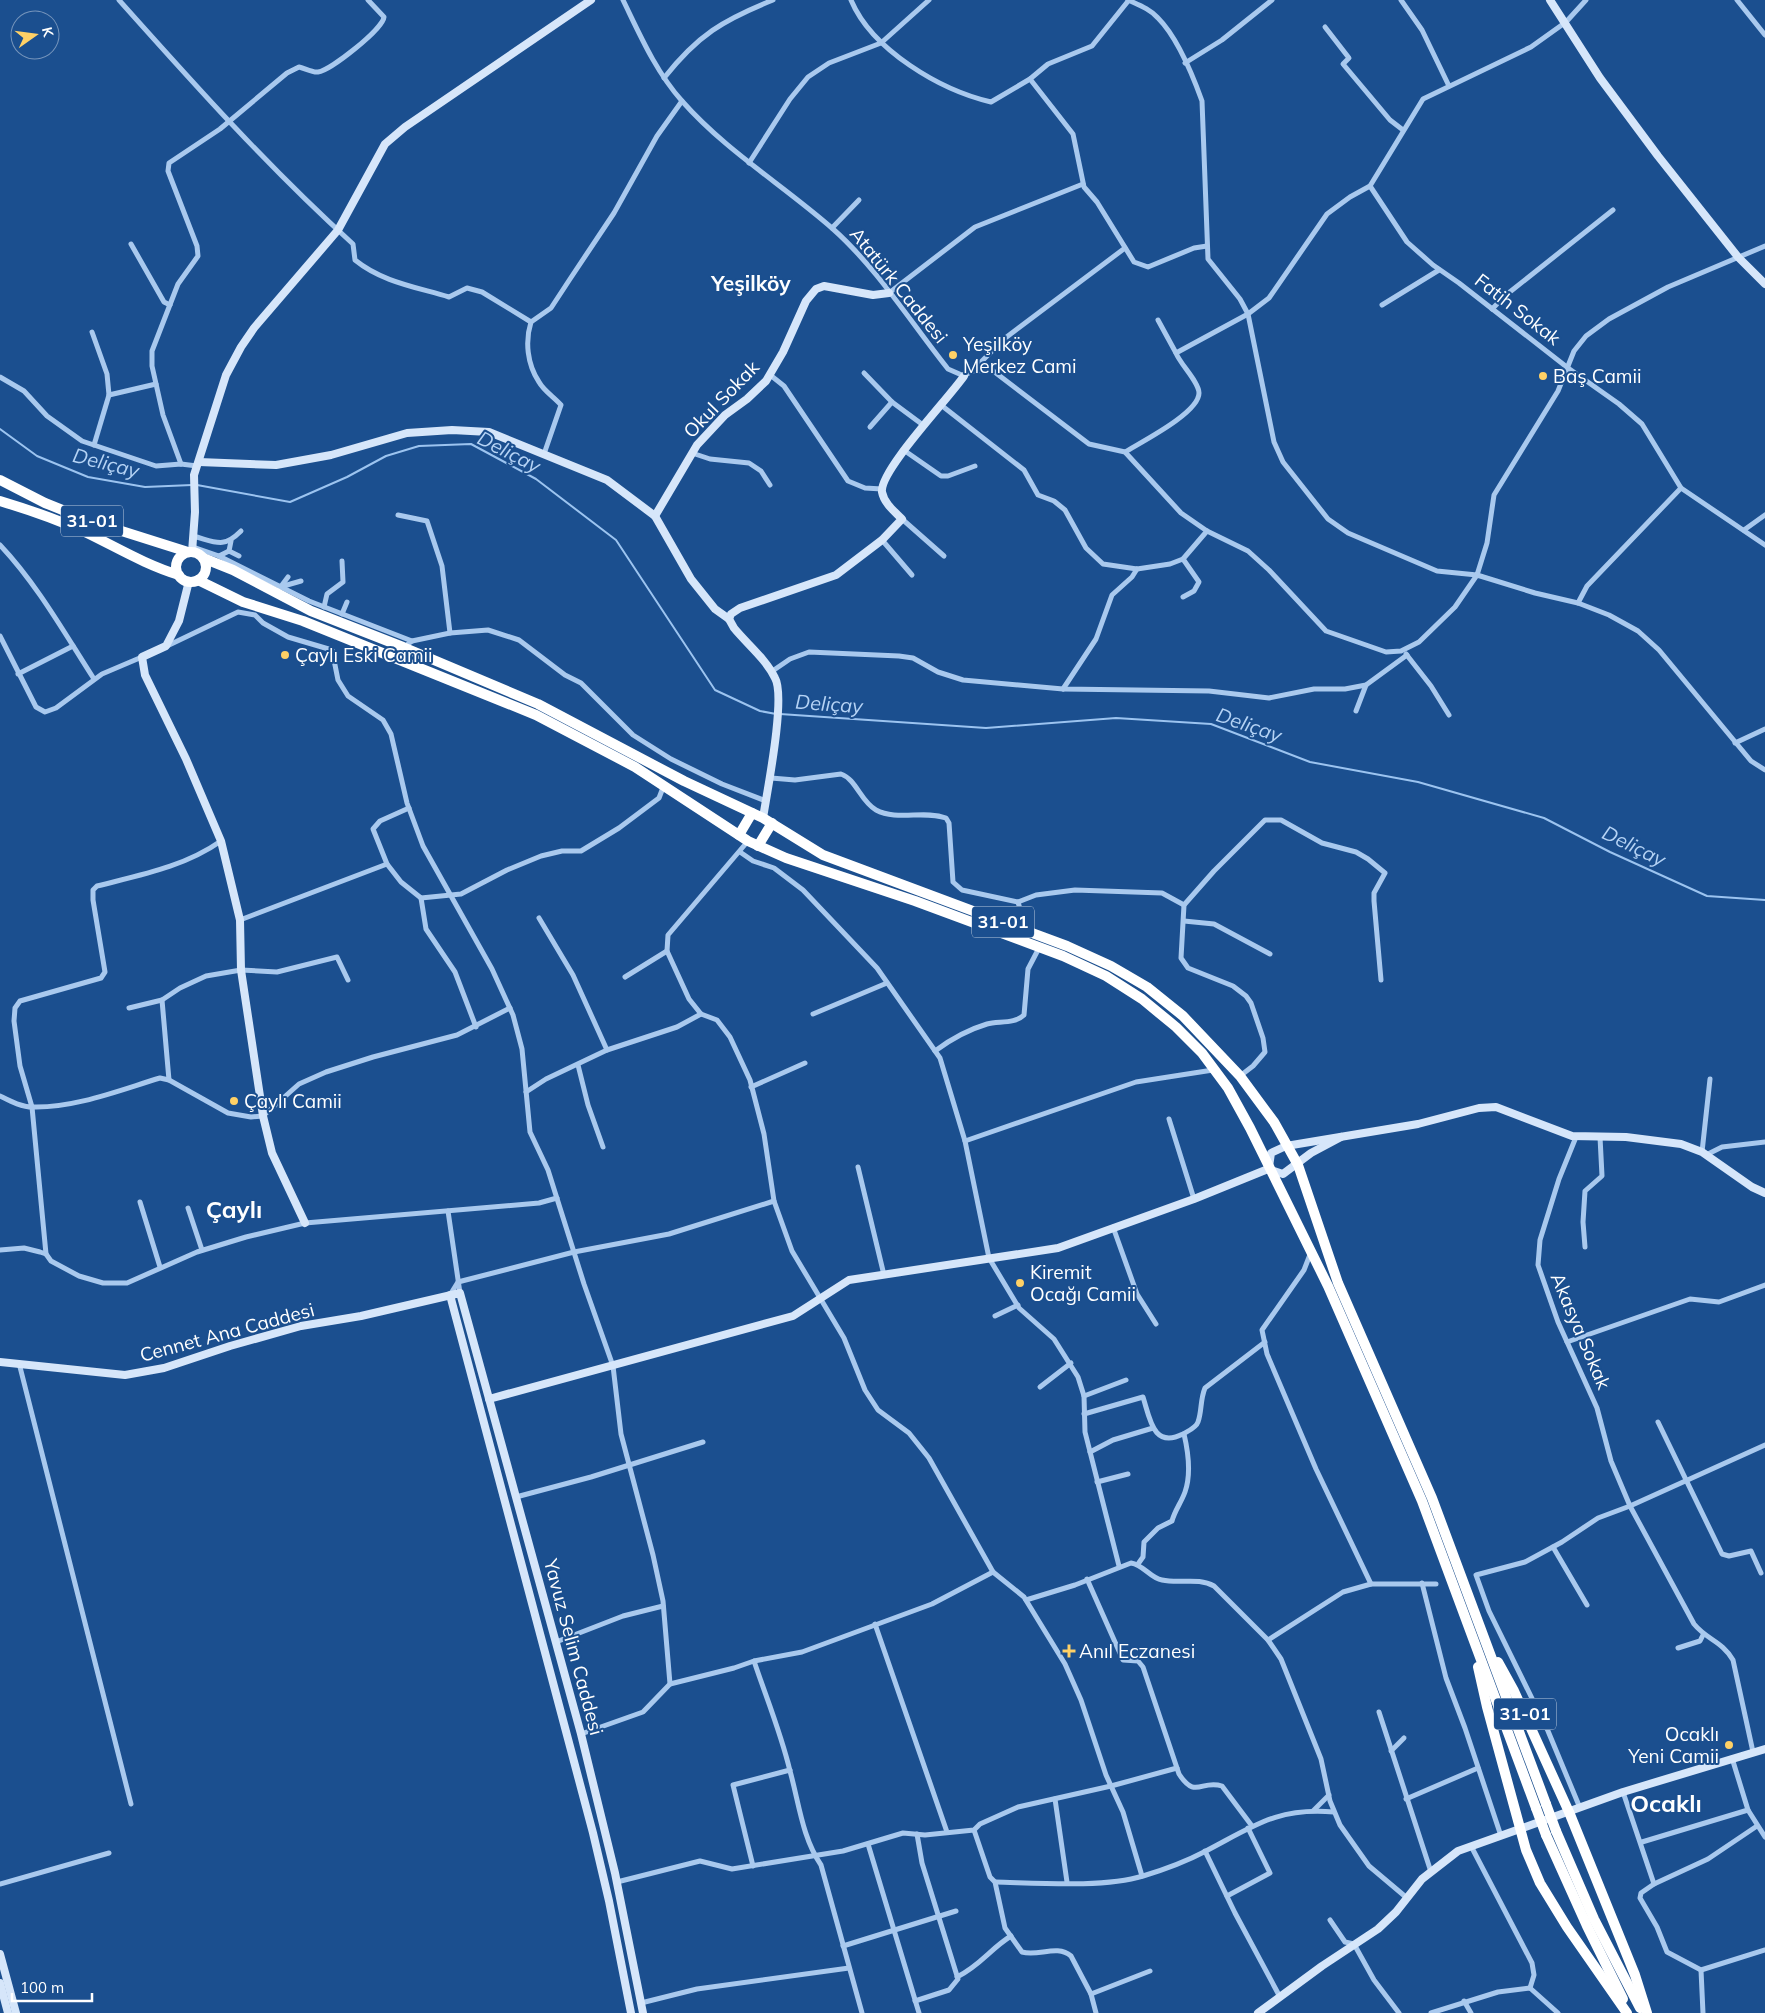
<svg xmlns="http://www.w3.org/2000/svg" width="1765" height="2013" viewBox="0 0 1765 2013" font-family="Mulish,sans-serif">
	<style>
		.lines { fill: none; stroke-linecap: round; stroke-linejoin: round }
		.stream { stroke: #9cc4f0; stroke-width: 2 }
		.street { stroke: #a9c9ee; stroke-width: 5 }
		.secondary { stroke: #d6e6fa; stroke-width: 8 }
		.highway { stroke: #fff; stroke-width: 10 }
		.highway-bridge { stroke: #fff; stroke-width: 10 }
		.poi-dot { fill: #ffd166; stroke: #1b4f8f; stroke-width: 2 }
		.labels { text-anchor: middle; stroke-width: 4; stroke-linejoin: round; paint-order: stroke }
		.shield { fill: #1b4f8f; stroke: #bbcadd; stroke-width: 1 }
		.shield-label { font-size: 18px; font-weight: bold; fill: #fff }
		.street-label { font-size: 19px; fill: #fff; stroke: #1b4f8f }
		.poi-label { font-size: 19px; fill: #fff; stroke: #1b4f8f; text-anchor: start }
		.water-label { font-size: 20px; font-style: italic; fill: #b5d3f5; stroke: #1b4f8f }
		.quarter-label { font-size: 21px; font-weight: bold; fill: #fff; stroke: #1b4f8f }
		.district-label { font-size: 24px; font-weight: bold; fill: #fff; stroke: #1b4f8f }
	</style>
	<rect width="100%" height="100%" fill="#1b4f8f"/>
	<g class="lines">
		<g class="stream">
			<path d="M 0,429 L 37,456 L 88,477 L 145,487 L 192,485"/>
			<path d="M 197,485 L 290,502 L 347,477 L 386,456 L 419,446 L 471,444 L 536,479 L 616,540 L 715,690 L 760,711 L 776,714"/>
			<path d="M 780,714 L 986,728 L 1116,718 L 1211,724 L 1310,762 L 1418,782 L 1544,818 L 1610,852 L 1707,896 L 1765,900"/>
		</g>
		<g class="street">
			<path d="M 119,0 C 194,84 269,168 353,244 L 355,260 C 382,282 416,287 449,297 L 467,288 L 482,292 L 531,322"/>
			<path d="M 623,0 C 640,35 656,72 682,101 C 726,151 783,185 833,229 C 876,267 912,324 948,369 L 964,376 L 972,371 L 992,370 L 1089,444 L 1125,452 L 1181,513 L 1207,531 L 1248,551 L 1269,570 L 1326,631 L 1386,652 L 1401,651 L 1419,642 L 1455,607 L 1477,575 L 1535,593 L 1578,603 L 1609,615 L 1638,631 L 1659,650 L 1751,761 L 1765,770"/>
			<path d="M 851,0 C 872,50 940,90 991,102 L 1030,79 L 1048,64 L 1092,46 L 1129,0"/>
			<path d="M 1128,0 C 1139,5 1150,9 1158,18 C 1177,37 1193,76 1202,101 L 1208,259 L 1240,299 L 1248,314 L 1274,442 L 1283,462 L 1328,519 L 1348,533 L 1437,571 L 1477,575 L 1487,543 L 1494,495 L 1558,391 L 1574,351 L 1586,336 L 1609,319 L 1668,287 L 1765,246"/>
			<path d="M 1401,0 L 1422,30 L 1449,86"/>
			<path d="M 1737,0 L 1765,35"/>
			<path d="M 1325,27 L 1349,58 L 1343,64 L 1390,120 L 1403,130"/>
			<path d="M 1185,63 L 1222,40 L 1272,0"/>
			<path d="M 664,78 C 698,35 723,20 773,0"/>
			<path d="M 1030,79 L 1073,134 L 1084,187 L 1097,202 L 1134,262 L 1148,267 L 1194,248 L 1207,246"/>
			<path d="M 749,163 L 790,99 L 808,77 L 829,63 L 881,43 L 929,0"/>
			<path d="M 1370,186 L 1407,242 L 1433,265 L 1459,283 L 1568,368 L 1619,404 L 1642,424 L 1681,488 L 1765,545"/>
			<path d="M 832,228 L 859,200"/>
			<path d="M 131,244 L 164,302 L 170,305"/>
			<path d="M 889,293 L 975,227 L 1083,184"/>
			<path d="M 1382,305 L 1439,270"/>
			<path d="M 1492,309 L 1506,295 L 1613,210"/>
			<path d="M 1158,320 L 1176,353"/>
			<path d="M 92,332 L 107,374 L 109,395 L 156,384"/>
			<path d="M 972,371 L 1004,339 L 1125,248"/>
			<path d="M 864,373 L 892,402 L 923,425"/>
			<path d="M 769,374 L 784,386 L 848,481 L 865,488 L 882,489"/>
			<path d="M 0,377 L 24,391 L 47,416 L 82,441 L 156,466 L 181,464 L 197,466"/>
			<path d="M 941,405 L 1024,470 L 1038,495 L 1054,501 L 1065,510 L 1086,548 L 1103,564 L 1137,569 L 1170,564 L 1183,559 L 1207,531"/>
			<path d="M 870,427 L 892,402"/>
			<path d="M 94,445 L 109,395"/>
			<path d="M 905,451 L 941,476 L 948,476 L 975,466"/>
			<path d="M 1125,452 C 1141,442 1199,413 1199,393 C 1199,382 1180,364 1176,353 L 1248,314 L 1269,298 L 1327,214 L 1350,197 L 1370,186 L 1423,99 L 1531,47 L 1566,22 L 1586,0"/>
			<path d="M 692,453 L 710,459 L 749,463 L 761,471 L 770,485"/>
			<path d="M 544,454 L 561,405 C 554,397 544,391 539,382 C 527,364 525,341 531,322 L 551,308 L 570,279 L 614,213 L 657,136 L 682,101"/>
			<path d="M 181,464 L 163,415 L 152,366 L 152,351 L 178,284 L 198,256 L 197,246 L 168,171 L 169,163 L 220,129 L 287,73 L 299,67 C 304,68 313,73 318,72 C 331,70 383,29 384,17 L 368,0"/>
			<path d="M 398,515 L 427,521 L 442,566 L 450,633"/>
			<path d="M 902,519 L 944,556"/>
			<path d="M 1744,530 L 1765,515"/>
			<path d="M 193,536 C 216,542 223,549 241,531"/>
			<path d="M 882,540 L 912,575"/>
			<path d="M 231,541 L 229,551 L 239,556"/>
			<path d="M 0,545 C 37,584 65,634 94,679"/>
			<path d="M 193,547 L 219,556 L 229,551"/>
			<path d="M 219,556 L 309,601 L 412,641"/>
			<path d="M 282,585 L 288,577"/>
			<path d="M 280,587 L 301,581"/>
			<path d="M 1183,597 L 1194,591 L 1199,582 L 1183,559"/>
			<path d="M 1578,603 L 1587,586 L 1681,488"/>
			<path d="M 324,607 L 327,594 L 343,582 L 342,561"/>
			<path d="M 342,614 L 347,602"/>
			<path d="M 0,636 L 36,707 L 45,712 L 56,708 L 102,674 L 142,657"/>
			<path d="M 167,646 L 238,612 L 255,615 L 263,623 L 288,637 L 332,650 L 338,680 L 348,696 L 383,720 L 391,734 L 407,803 L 423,846 L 492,969 L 513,1015 L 522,1049 L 530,1132 L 548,1170 L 584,1284 L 613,1366 L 621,1434 L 653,1555 L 663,1601 L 670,1684 L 643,1712 L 581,1734"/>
			<path d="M 404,647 L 412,641 L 450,633 L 488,630 L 519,640 L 565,675 L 581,683 L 633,735 L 671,759 L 722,784 L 766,801"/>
			<path d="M 1406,654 L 1431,686 L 1449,715"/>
			<path d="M 771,672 L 790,659 L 809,652 L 899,656 L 913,658 L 938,672 L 963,680 L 1063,689 L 1209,691 L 1269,698 L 1314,689 L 1345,689 L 1366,685 L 1407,655"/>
			<path d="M 18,674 L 73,646"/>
			<path d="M 1063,689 L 1096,639 L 1112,595 L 1132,577 L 1137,569"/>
			<path d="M 1356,711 L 1366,685"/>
			<path d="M 1735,743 L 1765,729"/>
			<path d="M 771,778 L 795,780 L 841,774 C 856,779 861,802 876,810 C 897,821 924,810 946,818 L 949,823 L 953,882 L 962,890 L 1018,902"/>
			<path d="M 748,841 L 668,935 L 667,951 L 689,999 L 701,1014 L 717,1020 L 730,1037 L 750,1080 L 764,1134 L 774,1201 L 792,1251 L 844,1338 L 865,1390 L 878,1410 L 909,1433 L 929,1458 L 993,1572 L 1024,1597 L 1065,1664 L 1081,1700 L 1106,1775 L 1123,1812 L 1142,1876"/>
			<path d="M 740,852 L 753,861 L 774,868 L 803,890 L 877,968 L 940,1058 L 965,1141 L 989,1258 L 1019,1308 L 1054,1339 L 1078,1377 L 1084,1396 L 1085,1432 L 1119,1566"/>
			<path d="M 387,864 L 373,829 L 380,821 L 409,808"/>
			<path d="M 421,898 L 426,929 L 455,972 L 476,1027"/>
			<path d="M 539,918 L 573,975 L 607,1050"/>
			<path d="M 240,920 L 387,864 L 401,882 L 421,898 L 461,894 L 507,870 L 541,856 L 562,851 L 581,851 L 619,828 L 659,798 L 664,785"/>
			<path d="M 1184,921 L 1214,924 L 1270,954"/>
			<path d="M 1020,928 L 1022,916 L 1018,902 L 1036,895 L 1075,890 L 1162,893 L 1184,905"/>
			<path d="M 625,977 L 667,951"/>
			<path d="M 129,1008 L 162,1000"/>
			<path d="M 813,1014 L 887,983"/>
			<path d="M 935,1051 C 951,1039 967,1030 987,1024 C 999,1021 1015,1024 1024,1015 L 1028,969 L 1039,948"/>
			<path d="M 578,1065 L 588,1105 L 603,1147"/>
			<path d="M 1240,1076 L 1253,1066 L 1265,1052 L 1263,1038 L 1251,1003 L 1246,996 L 1233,986 L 1188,968 L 1181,958 L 1184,905 L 1214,871 L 1265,820 L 1281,820 L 1322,843 L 1356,852 L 1368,859 L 1385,873 L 1374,893 L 1374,901 L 1381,980"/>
			<path d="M 169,1080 L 162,1000 L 180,988 L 206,976 L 241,970 L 277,972 L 337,957 L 348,980"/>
			<path d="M 751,1087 L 805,1063"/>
			<path d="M 526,1092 L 546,1079 L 607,1050 L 677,1027 L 701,1014"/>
			<path d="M 0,1096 C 10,1101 21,1107 33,1107 C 75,1108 120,1090 160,1078 L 169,1080 L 228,1113 L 251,1117 L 263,1116 L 299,1084 L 326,1072 L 373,1057 L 457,1035 L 510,1008"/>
			<path d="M 1169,1119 L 1194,1199"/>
			<path d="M 1576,1137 L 1559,1179 L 1540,1240 L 1538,1265 L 1558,1322 L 1597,1408 L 1611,1461 L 1630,1506 L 1694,1624 C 1707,1640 1722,1641 1733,1660 L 1753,1752"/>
			<path d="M 965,1141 L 1136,1082 L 1213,1070"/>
			<path d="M 1702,1152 L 1710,1079"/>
			<path d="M 1706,1155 L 1722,1147 L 1765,1142"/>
			<path d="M 858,1167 L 884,1275"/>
			<path d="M 140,1202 L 160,1267"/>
			<path d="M 188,1208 L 202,1250"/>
			<path d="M 448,1211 L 460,1293"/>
			<path d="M 1113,1227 L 1137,1294 L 1156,1324"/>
			<path d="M 1585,1247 L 1583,1222 L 1585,1191 L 1602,1176 L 1600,1137"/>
			<path d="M 0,1250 L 24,1248 L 40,1252 L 46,1254 L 51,1261 L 79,1276 L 103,1283 L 127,1283 L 197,1252 L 246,1237 L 305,1223 L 539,1203 L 557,1198"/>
			<path d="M 1311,1252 L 1304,1270 L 1262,1330 L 1267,1354 L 1316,1469 L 1371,1584"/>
			<path d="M 46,1254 L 32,1107 L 20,1066 L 14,1021 L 15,1008 L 20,1001 L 101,978 L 105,972 L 93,900 L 93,890 L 97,886 C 140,875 184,867 221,841"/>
			<path d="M 450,1295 L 458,1282 L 574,1252 L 669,1234 L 774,1201"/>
			<path d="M 995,1316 L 1018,1305"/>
			<path d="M 1567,1342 L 1690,1299 L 1719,1302 L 1765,1285"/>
			<path d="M 19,1363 L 131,1804"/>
			<path d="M 1040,1387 L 1071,1363"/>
			<path d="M 1084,1396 L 1126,1380"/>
			<path d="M 1084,1414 L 1143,1397 C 1150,1419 1153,1449 1183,1434 C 1188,1431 1196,1428 1198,1422 C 1202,1411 1200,1400 1205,1388 L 1265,1342"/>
			<path d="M 1658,1422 L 1722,1554 L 1729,1556 L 1751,1551 L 1761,1573"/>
			<path d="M 1090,1452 L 1113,1440 L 1153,1428"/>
			<path d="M 1097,1482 L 1128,1474"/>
			<path d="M 516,1497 L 591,1477 L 703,1442"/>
			<path d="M 1553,1547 L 1587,1605"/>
			<path d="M 1138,1564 L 1143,1557 L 1144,1542 L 1158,1528 L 1172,1521 C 1175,1510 1181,1503 1185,1492 C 1191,1475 1188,1451 1184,1434"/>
			<path d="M 1087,1579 L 1123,1660 L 1138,1661 L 1143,1667 L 1179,1774 C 1196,1800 1201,1779 1222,1786 L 1252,1826"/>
			<path d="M 1422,1583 L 1446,1678 L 1465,1728 L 1501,1836"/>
			<path d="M 1026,1600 L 1075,1585 L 1131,1563 C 1144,1565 1150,1578 1162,1580 C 1180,1584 1198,1577 1214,1586 L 1268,1640 L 1281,1659 L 1321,1759 L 1330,1801 L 1340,1825 L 1369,1866 L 1407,1898"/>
			<path d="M 875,1624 L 947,1832"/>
			<path d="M 1268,1640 L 1343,1592 L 1371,1584 L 1436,1584"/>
			<path d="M 556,1642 L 623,1616 L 663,1606"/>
			<path d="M 1678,1648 L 1700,1641 L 1703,1635"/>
			<path d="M 754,1661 C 766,1697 781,1733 790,1771 C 799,1803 802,1837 821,1865 L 862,2013"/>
			<path d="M 670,1684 L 734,1668 L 754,1661 L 802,1652 L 932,1604 L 993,1572"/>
			<path d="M 1379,1712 L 1431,1872"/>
			<path d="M 1391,1751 L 1404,1738"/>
			<path d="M 1732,1758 L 1748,1810 L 1765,1837"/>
			<path d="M 1623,1792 L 1654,1884"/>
			<path d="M 1055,1799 L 1067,1882"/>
			<path d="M 1406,1799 L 1478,1768"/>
			<path d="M 1580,1808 L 1548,1731 L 1489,1611 L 1476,1575 L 1525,1562 L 1562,1542 L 1598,1518 L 1630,1506 L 1765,1445"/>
			<path d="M 1314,1810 L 1329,1795"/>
			<path d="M 1757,1826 L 1708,1859 L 1654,1884 L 1641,1893 L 1640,1898 L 1657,1927 L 1667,1952 L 1701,1970 L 1765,1950"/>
			<path d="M 974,1830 L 990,1877 L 995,1882 L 1005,1928 L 1022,1952 C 1038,1957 1057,1944 1071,1956 L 1091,1994 L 1096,2013"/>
			<path d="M 1642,1842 L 1748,1810"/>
			<path d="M 868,1844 L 919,2013"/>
			<path d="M 1471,1846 L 1532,1963 L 1534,1975 L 1530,1988"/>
			<path d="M 1205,1851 L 1235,1913 L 1280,1997"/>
			<path d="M 753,1866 L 733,1785 L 790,1770"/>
			<path d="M 617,1882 L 700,1861 L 732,1869 L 843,1851 L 903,1833 L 925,1835 L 974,1830 L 980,1824 L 1018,1807 L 1111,1786 L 1177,1768"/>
			<path d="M 995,1882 C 1037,1883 1104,1888 1143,1876 C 1163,1870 1187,1861 1206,1851 C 1254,1826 1278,1807 1334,1812"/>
			<path d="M 0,1884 L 109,1853"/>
			<path d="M 1227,1896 L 1270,1873 L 1248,1828"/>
			<path d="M 1330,1920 L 1345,1942 L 1354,1944 L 1374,1980 L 1399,2013"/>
			<path d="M 843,1946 L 956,1911"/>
			<path d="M 1701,1970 L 1703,2013"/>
			<path d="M 957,1977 C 981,1965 990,1949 1011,1936"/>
			<path d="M 1091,1994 L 1150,1971"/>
			<path d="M 915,2001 L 949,1990 L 958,1979 L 922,1863 L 917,1834"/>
			<path d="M 1464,2001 L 1471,2013"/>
			<path d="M 641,2003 L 697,1989 L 849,1968"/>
			<path d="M 1431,2013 L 1498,1992 L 1530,1988 L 1558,2013"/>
		</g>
		<g class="secondary">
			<path d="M 1550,0 L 1600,78 L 1658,156 L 1738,257 L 1765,284"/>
			<path d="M 199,462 L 276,465 L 331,455 L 407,433 L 452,430 L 489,432 L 607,480 L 655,516 L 691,579 L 715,609 L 729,619"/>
			<path d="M 655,516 L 697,445 L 725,415 L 747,399 L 766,381 L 783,352 L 806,301 L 816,289 L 824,286 L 873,295 L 889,293"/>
			<path d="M 192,552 L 195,512 L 194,475 L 226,375 L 241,347 L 254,328 L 338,230 L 385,144 L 405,127 L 591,0"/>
			<path d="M 189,581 L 179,621 L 166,646 L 142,657 L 145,675 L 186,759 L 221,841 L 240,920 L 241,970 L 263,1116 L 272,1153 L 305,1223"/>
			<path d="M 763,818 C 767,792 786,697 775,678 C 766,659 747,644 734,628 L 729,619 L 731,614 L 740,608 L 836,575 L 882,540 L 902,519 C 894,511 884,503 882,492 C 879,471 950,397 964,376"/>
			<path d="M 1269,1167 L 1271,1153 L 1286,1146 L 1418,1124 L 1479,1108 L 1496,1107 L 1572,1136 L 1626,1137 L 1681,1144 L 1702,1152 L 1752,1187 L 1765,1193"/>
			<path d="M 450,1295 L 593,1833 L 609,1901 L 631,2013"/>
			<path d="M 0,1362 L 125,1375 L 164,1368 L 230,1346 L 301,1326 L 361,1316 L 460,1293 L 581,1734 L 615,1873 L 643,2013"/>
			<path d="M 489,1399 L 793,1316 L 849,1280 L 1058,1248 L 1194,1199 L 1268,1169 L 1283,1174 L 1311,1153 L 1341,1137"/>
			<path d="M 0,1954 L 16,2013"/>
			<path d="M 0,1983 L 8,2013"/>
			<path d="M 1258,2013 L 1322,1966 L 1378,1929 L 1396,1912 L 1422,1879 L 1458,1851 L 1623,1792 L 1765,1749"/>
		</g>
		<g class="highway">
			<path d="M 0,480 L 45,503 L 90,521 L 188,552"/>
			<path d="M 0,501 C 30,510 59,520 87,533 C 118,548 146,565 179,575"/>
			<circle cx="191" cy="567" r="15"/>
			<path d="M 203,558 L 233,570 L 311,611 L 403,647 L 538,704 L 684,781 L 763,818 L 823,855 L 1067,946 L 1111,966 L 1147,987 L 1183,1016 L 1240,1076 L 1274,1122 L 1298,1165 L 1338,1283 L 1432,1498 L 1546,1804"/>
			<path d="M 198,580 L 243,602 L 303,621 L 536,715 L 635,767 L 748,841 L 786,858 L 915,901 L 1063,956 L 1106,976 L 1142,999 L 1176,1027 L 1202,1053 L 1228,1088 L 1250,1128 L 1328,1286 L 1422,1501 L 1536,1808"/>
			<path d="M 739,835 L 752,813"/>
			<path d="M 758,846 L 772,823"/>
			<path d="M 1498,1662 L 1514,1691 L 1569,1812 L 1635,1975 L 1647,2013"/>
			<path d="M 1478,1667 L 1487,1707 L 1526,1850 L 1540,1883 L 1567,1927 L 1627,2013"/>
			<path d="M 1556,1831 L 1594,1919 L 1640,2008"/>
			<path d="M 1546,1835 L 1587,1926 L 1623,1999"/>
		</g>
		<g class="highway-bridge">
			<path d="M 1546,1804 L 1556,1831"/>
			<path d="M 1536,1808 L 1546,1835"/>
		</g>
	</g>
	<g class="poi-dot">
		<circle cx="953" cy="355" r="5"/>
		<circle cx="1543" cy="376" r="5"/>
		<circle cx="285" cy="655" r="5"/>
		<circle cx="234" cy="1101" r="5"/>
		<circle cx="1020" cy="1283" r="5"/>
		<path d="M1066.5 1643.5h5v5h5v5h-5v5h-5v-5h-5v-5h5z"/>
		<circle cx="1729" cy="1745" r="5"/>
	</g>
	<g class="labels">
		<g class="shield">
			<rect x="61" y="505.5" width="62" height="31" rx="4"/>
			<rect x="972" y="906.5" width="62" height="31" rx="4"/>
			<rect x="1494" y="1698.5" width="62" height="31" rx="4"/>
		</g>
		<g class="shield-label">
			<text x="92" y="527">31-01</text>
			<text x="1003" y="928">31-01</text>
			<text x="1525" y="1720">31-01</text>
		</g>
		<g class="street-label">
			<text transform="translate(899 285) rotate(51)" y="7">Atatürk Caddesi</text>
			<text transform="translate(1518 309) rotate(38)" y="7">Fatih Sokak</text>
			<text transform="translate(721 399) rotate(-46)" y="7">Okul Sokak</text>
			<text transform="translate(1581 1331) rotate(67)" y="7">Akasya Sokak</text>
			<text transform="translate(227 1332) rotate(-15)" y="7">Cennet Ana Caddesi</text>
			<text transform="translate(574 1647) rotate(75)" y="7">Yavuz Selim Caddesi</text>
		</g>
		<g class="poi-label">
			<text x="963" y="351">Yeşilköy<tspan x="963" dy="22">Merkez Cami</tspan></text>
			<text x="1553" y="383">Baş Camii</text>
			<text x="295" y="662">Çaylı Eski Camii</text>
			<text x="244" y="1108">Çaylı Camii</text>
			<text x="1030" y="1279">Kiremit<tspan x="1030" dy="22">Ocağı Camii</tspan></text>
			<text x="1079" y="1658">Anıl Eczanesi</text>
			<text x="1719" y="1741" text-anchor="end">Ocaklı<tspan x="1719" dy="22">Yeni Camii</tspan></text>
		</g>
		<g class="water-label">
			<text transform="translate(509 452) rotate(27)" y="7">Deliçay</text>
			<text transform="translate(106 463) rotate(14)" y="7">Deliçay</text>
			<text transform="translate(829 704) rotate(4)" y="7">Deliçay</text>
			<text transform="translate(1249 725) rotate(19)" y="7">Deliçay</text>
			<text transform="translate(1634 846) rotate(26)" y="7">Deliçay</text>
		</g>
		<g class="quarter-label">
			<text x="751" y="291">Yeşilköy</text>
		</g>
		<g class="district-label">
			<text x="234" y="1218">Çaylı</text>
			<text x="1666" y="1812">Ocaklı</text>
		</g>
	</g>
	<g transform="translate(35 35) rotate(76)"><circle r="24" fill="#1b4f8f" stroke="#7695bc"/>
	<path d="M0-4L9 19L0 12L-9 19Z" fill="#ffd166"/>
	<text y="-8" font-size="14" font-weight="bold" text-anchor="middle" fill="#ffffff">K</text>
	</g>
	<path d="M12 1993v8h80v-8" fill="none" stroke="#ffffff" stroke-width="2.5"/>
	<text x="20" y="1993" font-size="15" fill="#ffffff" stroke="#1b4f8f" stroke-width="4" paint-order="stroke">100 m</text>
</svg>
